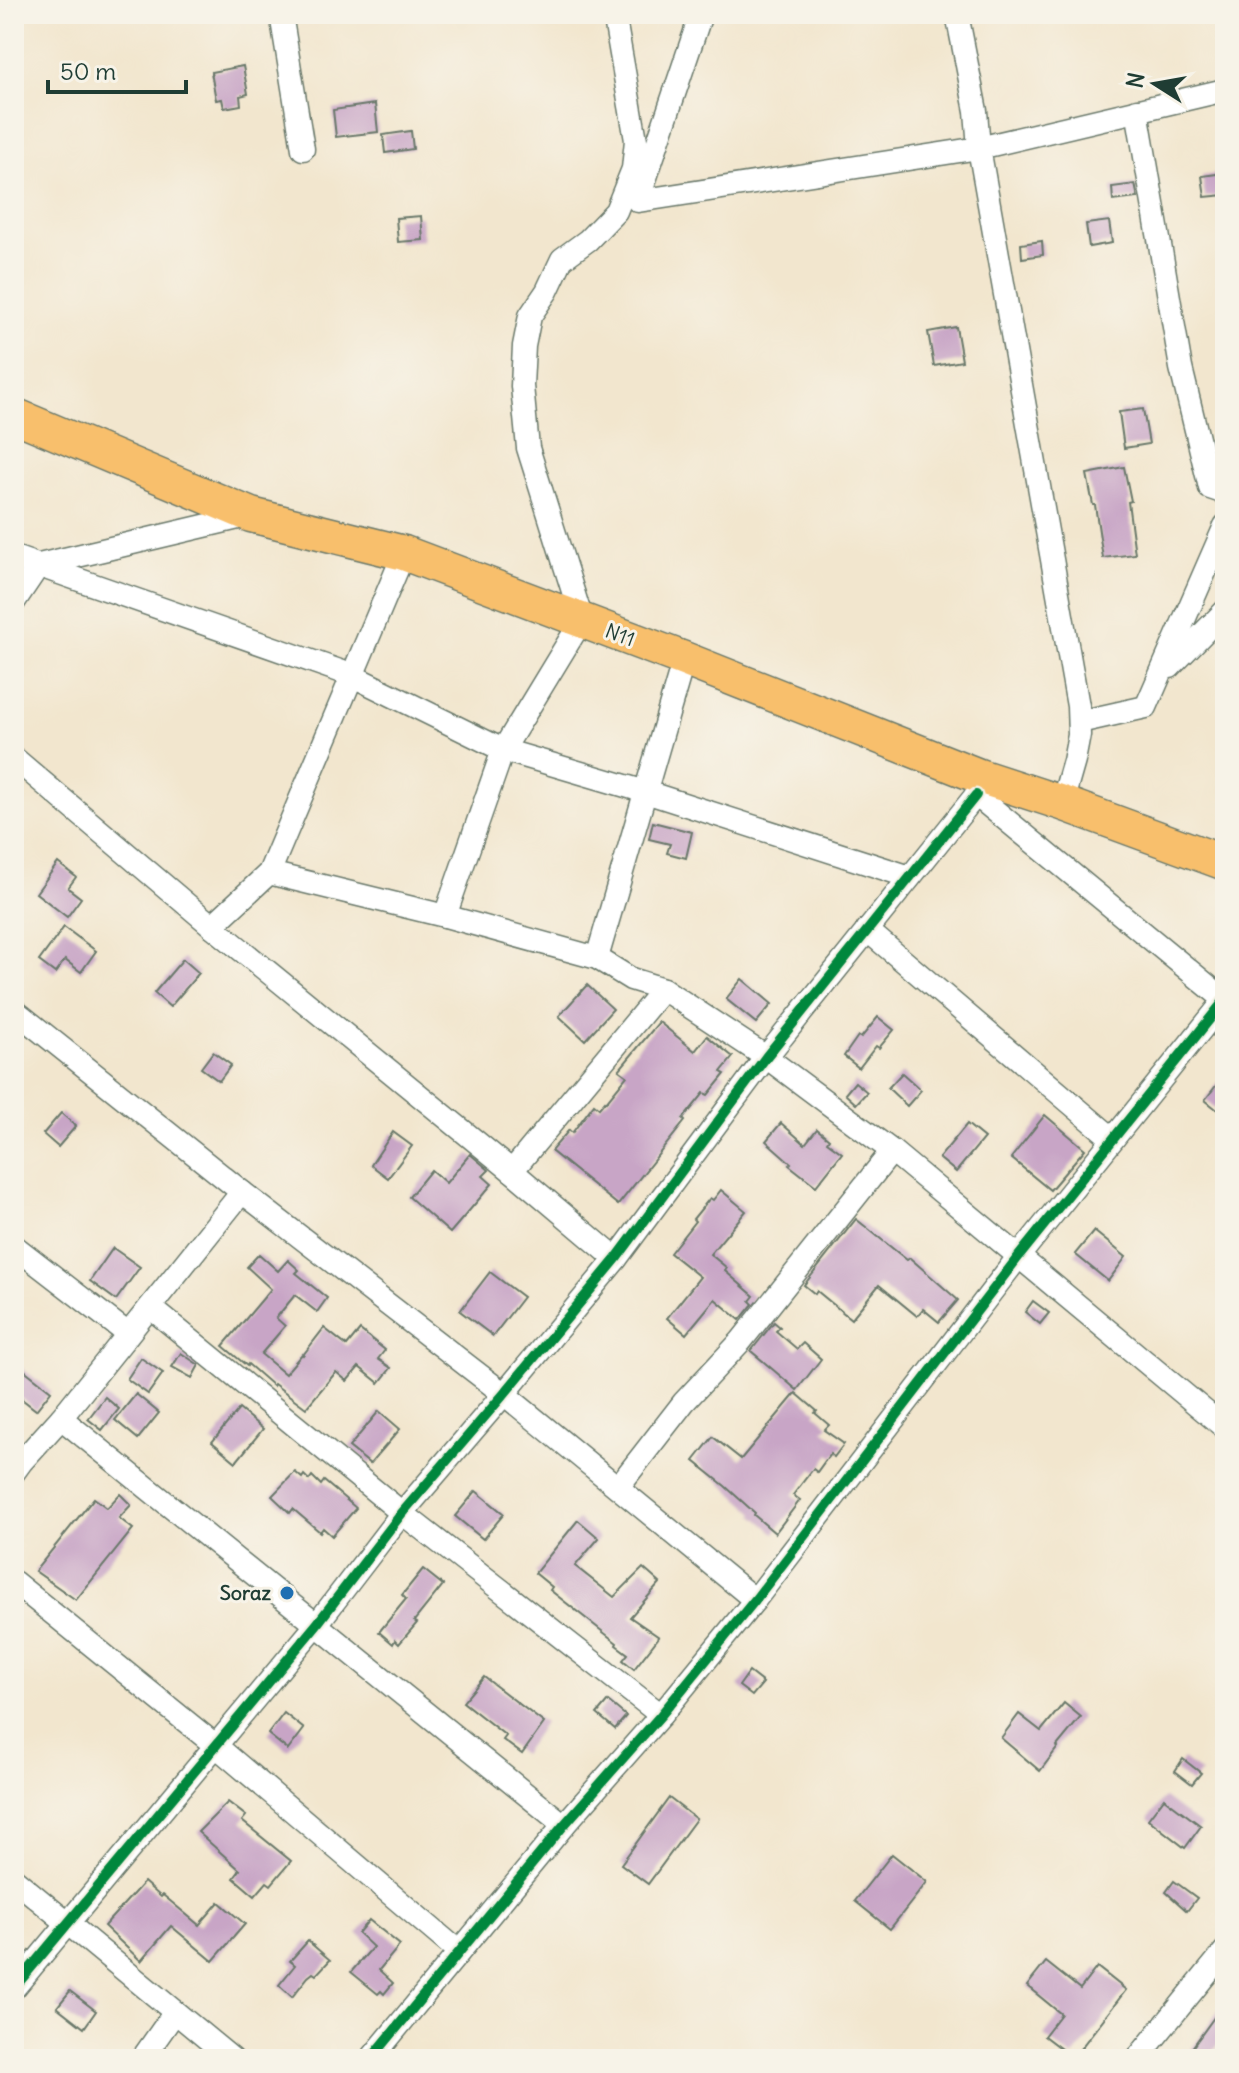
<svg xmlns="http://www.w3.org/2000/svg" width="1239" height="2073" viewBox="0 0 1239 2073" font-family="Delius,sans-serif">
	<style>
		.building { fill: #c8a5c6 }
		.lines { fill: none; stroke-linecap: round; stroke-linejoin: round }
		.minor-casing { stroke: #69786a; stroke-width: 25 }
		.primary-casing { stroke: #69786a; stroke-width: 37 }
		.minor { stroke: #fff; stroke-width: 22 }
		.primary { stroke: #f8bf6c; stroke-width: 34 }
		.cycleway-casing { stroke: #f7f3e8; stroke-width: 15 }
		.cycleway { stroke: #00873e; stroke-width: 10 }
		.poi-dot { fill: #1f6fb2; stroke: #f7f3e8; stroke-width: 3 }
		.labels { text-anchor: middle; stroke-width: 6; stroke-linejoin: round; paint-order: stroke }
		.street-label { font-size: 20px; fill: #1f3d34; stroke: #f7f3e8 }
		.poi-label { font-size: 20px; font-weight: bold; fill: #1f3d34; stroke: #f7f3e8; text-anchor: end }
	</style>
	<rect width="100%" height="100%" fill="#f7f3e8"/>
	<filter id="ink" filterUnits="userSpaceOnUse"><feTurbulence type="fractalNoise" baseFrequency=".0125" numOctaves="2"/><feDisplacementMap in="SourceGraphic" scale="16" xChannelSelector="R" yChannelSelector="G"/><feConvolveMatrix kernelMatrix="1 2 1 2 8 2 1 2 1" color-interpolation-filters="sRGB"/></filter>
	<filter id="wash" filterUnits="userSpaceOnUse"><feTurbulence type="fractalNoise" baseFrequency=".006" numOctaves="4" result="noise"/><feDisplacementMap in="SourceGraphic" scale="32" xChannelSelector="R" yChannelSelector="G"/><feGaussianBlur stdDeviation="1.8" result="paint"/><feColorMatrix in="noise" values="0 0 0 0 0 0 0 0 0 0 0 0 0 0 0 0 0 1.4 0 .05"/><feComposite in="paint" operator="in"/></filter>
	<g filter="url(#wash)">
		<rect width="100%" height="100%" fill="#f2e6ce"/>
		<g id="blocks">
			<g class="building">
				<path d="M 243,66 L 248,94 L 240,96 L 241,105 L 224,108 L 222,99 L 216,100 L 211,72 Z"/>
				<path d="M 375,104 L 378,132 L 336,137 L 333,110 Z"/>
				<path d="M 411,131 L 413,149 L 385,153 L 383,135 Z"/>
				<path d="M 1224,173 L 1225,195 L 1205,197 L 1202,176 Z"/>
				<path d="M 1135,184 L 1138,198 L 1113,201 L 1112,187 Z"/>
				<path d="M 421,216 L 423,240 L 398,242 L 396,218 Z"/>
				<path d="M 1109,221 L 1112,243 L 1089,247 L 1086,224 Z"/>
				<path d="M 1042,241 L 1043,255 L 1022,258 L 1021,244 Z"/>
				<path d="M 956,327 L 962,361 L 934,366 L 928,332 Z"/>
				<path d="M 1143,409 L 1149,444 L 1124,448 L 1119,412 Z"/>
				<path d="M 1124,467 L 1131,501 L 1128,502 L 1135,554 L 1103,558 L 1095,505 L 1093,505 L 1087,474 Z"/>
				<path d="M 653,822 L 692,832 L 686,858 L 667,853 L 670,844 L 649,839 Z"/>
				<path d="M 58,863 L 76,877 L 68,888 L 81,898 L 67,917 L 36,893 Z"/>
				<path d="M 64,927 L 96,951 L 81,972 L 65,960 L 55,973 L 39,961 Z"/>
				<path d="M 183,959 L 199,973 L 170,1007 L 154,993 Z"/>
				<path d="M 742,979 L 772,1004 L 756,1023 L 726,999 Z"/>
				<path d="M 587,985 L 613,1009 L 585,1040 L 559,1016 Z"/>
				<path d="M 878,1017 L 894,1030 L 879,1048 L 876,1046 L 859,1068 L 844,1056 L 858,1036 L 861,1038 Z"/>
				<path d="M 659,1022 L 695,1051 L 707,1036 L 733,1057 L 721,1072 L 725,1074 L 708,1095 L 704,1093 L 683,1119 L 685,1121 L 618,1205 L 551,1151 L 569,1130 L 572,1133 L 594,1104 L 599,1108 L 605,1101 L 606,1102 L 627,1076 L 619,1070 Z"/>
				<path d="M 213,1052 L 231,1065 L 219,1081 L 201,1068 Z"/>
				<path d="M 902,1073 L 921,1090 L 907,1106 L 888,1088 Z"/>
				<path d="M 1225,1074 L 1225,1116 L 1205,1100 Z"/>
				<path d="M 855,1082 L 867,1092 L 856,1104 L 845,1094 Z"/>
				<path d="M 61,1113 L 76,1126 L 58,1147 L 43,1134 Z"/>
				<path d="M 1045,1115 L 1085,1149 L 1050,1190 L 1011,1158 Z"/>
				<path d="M 781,1123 L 805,1144 L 817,1129 L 829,1139 L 827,1142 L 842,1153 L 816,1186 L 789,1165 L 791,1163 L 766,1141 Z"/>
				<path d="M 967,1124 L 984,1138 L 956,1172 L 939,1158 Z"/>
				<path d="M 393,1132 L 412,1146 L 388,1178 L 371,1165 Z"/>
				<path d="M 470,1154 L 489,1170 L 483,1176 L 492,1184 L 450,1233 L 409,1197 L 431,1170 L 446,1183 Z"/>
				<path d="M 721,1190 L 746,1211 L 710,1254 L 727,1268 L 725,1271 L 754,1296 L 750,1301 L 753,1304 L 740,1320 L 715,1299 L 686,1334 L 667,1318 L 700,1277 L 670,1253 L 695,1221 L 693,1219 L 710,1198 L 713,1200 Z"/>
				<path d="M 856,1219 L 907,1260 L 910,1258 L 958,1300 L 939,1322 L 923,1309 L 917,1316 L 879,1285 L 851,1319 L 817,1291 L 815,1294 L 804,1285 Z"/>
				<path d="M 1094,1231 L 1126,1257 L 1108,1281 L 1075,1254 Z"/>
				<path d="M 113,1248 L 140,1267 L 116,1300 L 90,1281 Z"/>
				<path d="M 259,1254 L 278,1271 L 288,1260 L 299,1270 L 296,1273 L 327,1298 L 317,1312 L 295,1295 L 276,1318 L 285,1326 L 261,1354 L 285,1374 L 302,1354 L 303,1355 L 324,1328 L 347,1346 L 360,1330 L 385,1350 L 378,1359 L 391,1368 L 379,1383 L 359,1367 L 347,1381 L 336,1372 L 306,1408 L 274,1384 L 273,1386 L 248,1364 L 247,1366 L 223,1346 L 271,1289 L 247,1267 Z"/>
				<path d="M 490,1272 L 523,1297 L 493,1336 L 460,1311 Z"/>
				<path d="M 1033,1301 L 1049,1313 L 1040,1324 L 1025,1312 Z"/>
				<path d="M 774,1322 L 780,1327 L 776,1331 L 797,1349 L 803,1343 L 821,1359 L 797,1390 L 751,1351 Z"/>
				<path d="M 181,1353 L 199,1365 L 192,1378 L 172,1367 Z"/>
				<path d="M 141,1358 L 163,1373 L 148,1394 L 127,1379 Z"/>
				<path d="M 14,1362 L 51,1391 L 36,1410 L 14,1393 Z"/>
				<path d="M 796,1393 L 817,1411 L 815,1413 L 829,1425 L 824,1430 L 844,1444 L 834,1457 L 830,1454 L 817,1472 L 813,1469 L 793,1495 L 800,1500 L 775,1533 L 754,1515 L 755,1513 L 725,1486 L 694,1461 L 713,1437 L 741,1459 Z"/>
				<path d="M 136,1394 L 159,1413 L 138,1439 L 115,1420 Z"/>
				<path d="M 105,1397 L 119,1409 L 102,1430 L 88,1419 Z"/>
				<path d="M 239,1409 L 263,1429 L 236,1462 L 212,1442 Z"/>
				<path d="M 379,1411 L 400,1429 L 370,1464 L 349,1447 Z"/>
				<path d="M 295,1472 L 302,1478 L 304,1475 L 309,1480 L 312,1476 L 321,1485 L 324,1481 L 356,1508 L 332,1536 L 323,1528 L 320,1532 L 293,1509 L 290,1513 L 272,1496 Z"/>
				<path d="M 476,1491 L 504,1514 L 483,1539 L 455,1516 Z"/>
				<path d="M 120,1494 L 131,1505 L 119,1518 L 133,1529 L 76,1600 L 35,1571 L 94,1498 L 107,1508 Z"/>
				<path d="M 578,1520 L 599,1538 L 575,1566 L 614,1597 L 643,1568 L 660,1583 L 630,1617 L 659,1637 L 634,1669 L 623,1660 L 628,1654 L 616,1645 L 617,1643 L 550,1590 L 552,1587 L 535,1573 Z"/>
				<path d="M 423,1569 L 443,1585 L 414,1621 L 417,1623 L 399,1644 L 395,1640 L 393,1644 L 379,1632 L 406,1599 L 402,1595 Z"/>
				<path d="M 749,1672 L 763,1683 L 752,1696 L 739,1686 Z"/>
				<path d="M 484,1677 L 544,1723 L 522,1754 L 503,1740 L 506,1736 L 463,1702 Z"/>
				<path d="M 608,1701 L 626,1716 L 615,1729 L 597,1714 Z"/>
				<path d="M 1064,1703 L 1081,1717 L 1057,1746 L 1058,1747 L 1040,1771 L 1001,1738 L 1019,1714 L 1041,1731 Z"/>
				<path d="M 284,1713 L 304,1729 L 288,1750 L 268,1734 Z"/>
				<path d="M 1183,1759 L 1201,1773 L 1192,1784 L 1175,1771 Z"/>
				<path d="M 669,1798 L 696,1819 L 648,1884 L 621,1864 Z"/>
				<path d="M 1164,1798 L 1201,1826 L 1185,1848 L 1148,1819 Z"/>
				<path d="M 228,1802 L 246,1816 L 242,1821 L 291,1861 L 271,1885 L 267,1882 L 255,1896 L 234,1878 L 240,1870 L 198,1832 Z"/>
				<path d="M 892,1854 L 927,1882 L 890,1929 L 855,1901 Z"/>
				<path d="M 1174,1881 L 1197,1898 L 1187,1911 L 1166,1892 Z"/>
				<path d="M 144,1882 L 161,1897 L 163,1895 L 199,1925 L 219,1902 L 245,1924 L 213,1961 L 171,1926 L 141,1961 L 104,1926 Z"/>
				<path d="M 369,1920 L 400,1945 L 379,1970 L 393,1983 L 384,1994 L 381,1991 L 378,1994 L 351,1972 L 373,1947 L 358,1933 Z"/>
				<path d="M 308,1941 L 330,1960 L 316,1975 L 313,1973 L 308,1977 L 292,1997 L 279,1985 L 295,1965 L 290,1961 Z"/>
				<path d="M 1046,1962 L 1080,1989 L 1097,1967 L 1126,1990 L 1073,2058 L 1044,2036 L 1061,2014 L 1027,1986 Z"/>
				<path d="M 70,1991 L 96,2011 L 84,2028 L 57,2007 Z"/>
				<path d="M 1225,2002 L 1225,2034 L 1207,2059 L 1184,2059 Z"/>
			</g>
		</g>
	</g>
	<g filter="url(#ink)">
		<use href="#blocks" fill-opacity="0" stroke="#69786a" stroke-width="2"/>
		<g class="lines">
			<defs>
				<g id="minor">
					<path d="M 281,14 L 303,149"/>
					<path d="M 957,14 L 976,111 L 979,148 L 1078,706 L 1079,735 L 1074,761 L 1062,803"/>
					<path d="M 1137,110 L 1181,368 L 1210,488 L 1225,493"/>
					<path d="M 633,170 L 638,201 L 979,148 L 1225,90"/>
					<path d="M 640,195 L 701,14"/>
					<path d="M 14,557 L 351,675 L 503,750 L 646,792 L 910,877"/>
					<path d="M 14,602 L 39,565 L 251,515"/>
					<path d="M 1170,667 L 1225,611"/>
					<path d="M 1079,722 L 1146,707 L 1225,526"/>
					<path d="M 14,758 L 212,926 L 512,1171 L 616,1259"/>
					<path d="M 978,781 L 976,795 L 1225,1000"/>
					<path d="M 269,873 L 445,916 L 597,958 L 631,979 L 663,989 L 766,1057 L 892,1151 L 1225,1428"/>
					<path d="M 445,916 L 503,750 L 582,620 L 528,448 L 522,386 L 524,346 L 530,316 L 547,291 L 562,259 L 588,240 L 616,211 L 633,169 L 636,140 L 614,14"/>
					<path d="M 212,926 L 269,873 L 404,553"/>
					<path d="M 867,930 L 1113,1139"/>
					<path d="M 597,958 L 684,659"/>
					<path d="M 14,1010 L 242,1192 L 504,1394 L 755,1600"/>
					<path d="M 512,1171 L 663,989"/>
					<path d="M 14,1246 L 128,1334"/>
					<path d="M 150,1307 L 402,1513 L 661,1715"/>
					<path d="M 61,1418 L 564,1825"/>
					<path d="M 14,1472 L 22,1461 L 61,1418 L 242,1192"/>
					<path d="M 618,1487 L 684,1402 L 741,1341 L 892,1151"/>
					<path d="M 14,1582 L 215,1745 L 459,1952"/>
					<path d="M 14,1879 L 232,2059"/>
					<path d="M 14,1988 L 317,1624 L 402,1513 L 504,1394 L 616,1259 L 766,1057 L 976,795"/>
					<path d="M 142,2059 L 175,2012"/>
					<path d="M 371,2059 L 564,1825 L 661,1715 L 755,1600 L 1019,1256 L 1225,1000"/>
					<path d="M 1137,2059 L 1225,1951"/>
				</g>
				<path id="primary" d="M 14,415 L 251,515 L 404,553 L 684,659 L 979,776 L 1062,803 L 1225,863"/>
			</defs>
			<use href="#minor" class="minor-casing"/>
			<use href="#primary" class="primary-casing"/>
			<use href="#minor" class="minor"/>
			<use href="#primary" class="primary"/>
			<defs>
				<g id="cycleway">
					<path d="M 14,1988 L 317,1624 L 402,1513 L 504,1394 L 616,1259 L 766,1057 L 976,795"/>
					<path d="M 371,2059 L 564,1825 L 661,1715 L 755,1600 L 1019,1256 L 1225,1000"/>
				</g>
			</defs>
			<use href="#cycleway" class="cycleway-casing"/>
			<use href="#cycleway" class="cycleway"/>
		</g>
	</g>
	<circle class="poi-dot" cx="287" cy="1593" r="8"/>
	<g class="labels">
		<g class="street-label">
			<text transform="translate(620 635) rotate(21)" y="7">N11</text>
		</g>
		<g class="poi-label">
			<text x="271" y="1600">Soraz</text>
		</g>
	</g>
	<rect width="1239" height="2073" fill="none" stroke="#f7f3e8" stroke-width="48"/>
	<g transform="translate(1155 84) rotate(281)" stroke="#f7f3e8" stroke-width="6" paint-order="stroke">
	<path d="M0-6L14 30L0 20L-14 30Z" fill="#1f3d34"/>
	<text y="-12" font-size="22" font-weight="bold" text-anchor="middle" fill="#1f3d34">N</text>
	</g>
	<path d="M48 80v12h138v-12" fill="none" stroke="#1f3d34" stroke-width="4"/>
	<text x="60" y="80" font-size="24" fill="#1f3d34" stroke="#f7f3e8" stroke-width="6" paint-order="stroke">50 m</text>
</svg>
